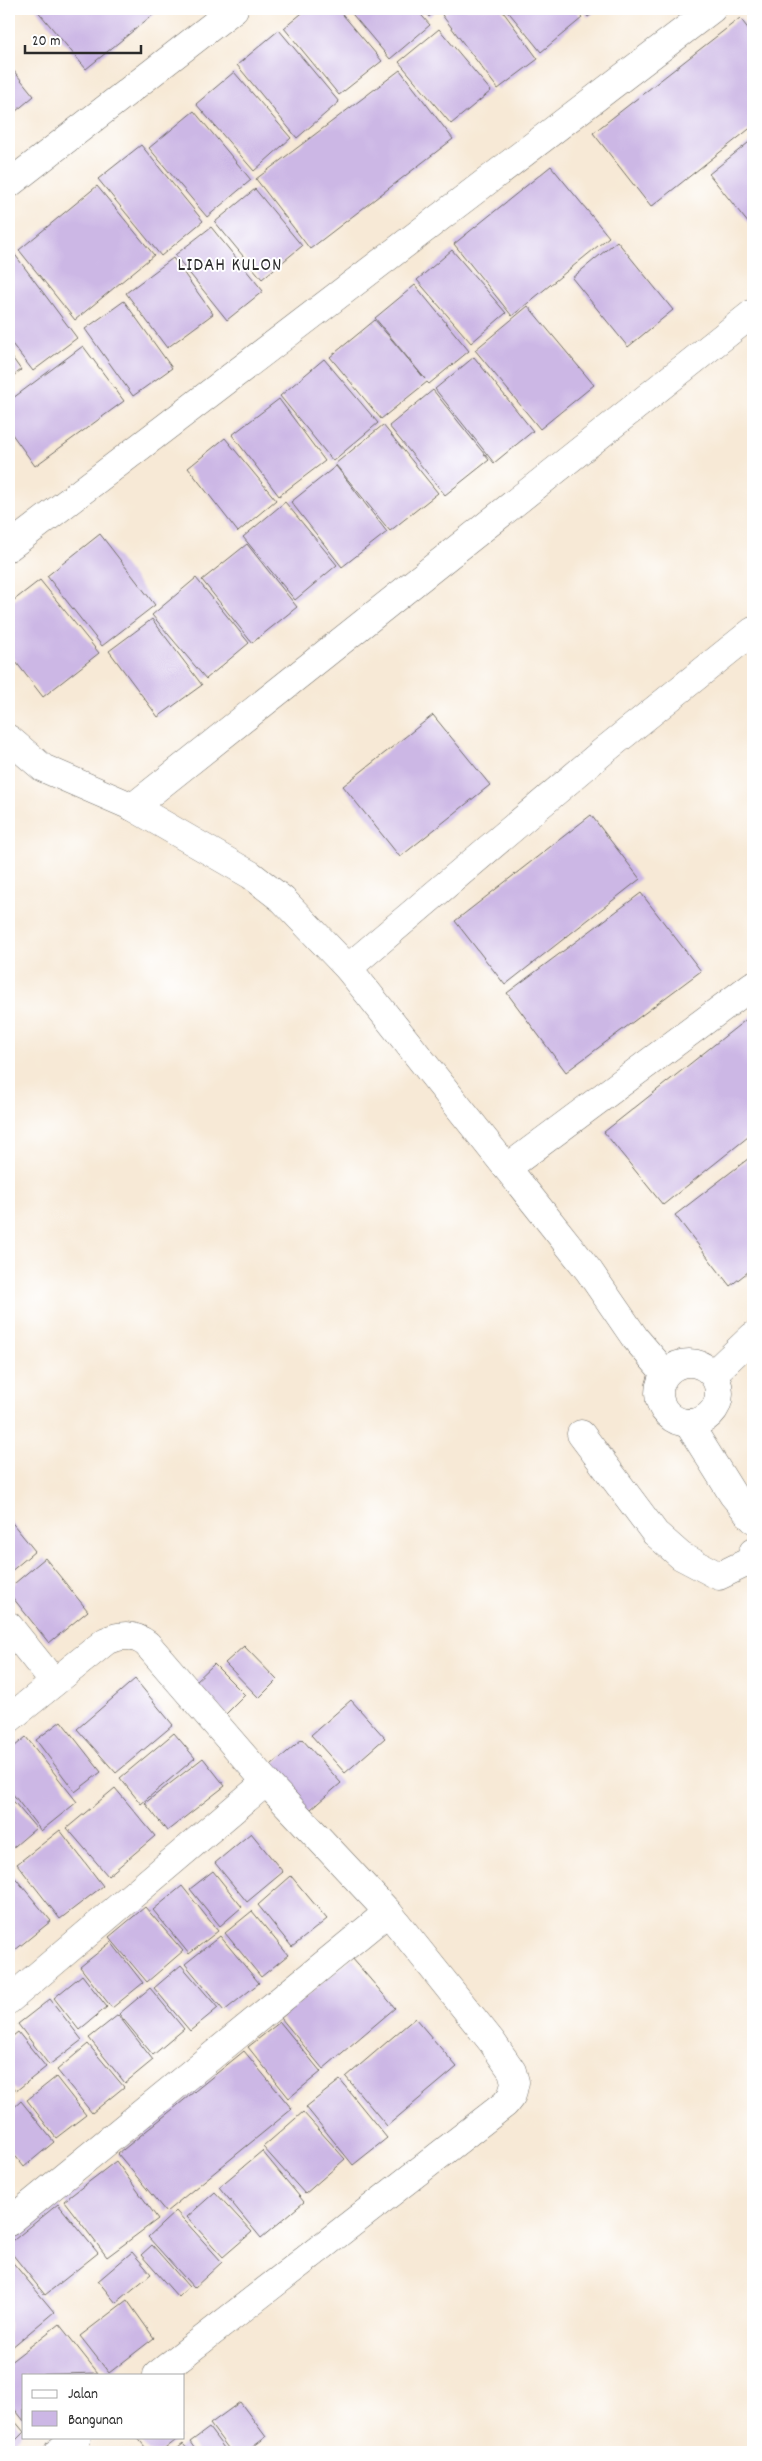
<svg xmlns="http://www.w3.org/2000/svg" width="762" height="2461" viewBox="0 0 762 2461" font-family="Dekko,sans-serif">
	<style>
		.building { fill: #ccb7e5 }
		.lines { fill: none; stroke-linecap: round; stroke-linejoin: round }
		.minor-casing { stroke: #726e67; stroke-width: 29 }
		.minor { stroke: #fff; stroke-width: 28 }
		.labels { text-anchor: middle; stroke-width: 4; stroke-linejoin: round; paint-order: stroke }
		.quarter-label { font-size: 19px; letter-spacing: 1px; fill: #2b2b2b; stroke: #fff }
	</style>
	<rect width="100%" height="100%" fill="#fff"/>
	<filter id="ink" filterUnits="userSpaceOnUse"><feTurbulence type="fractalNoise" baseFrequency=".02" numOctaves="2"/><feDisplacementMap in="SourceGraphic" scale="10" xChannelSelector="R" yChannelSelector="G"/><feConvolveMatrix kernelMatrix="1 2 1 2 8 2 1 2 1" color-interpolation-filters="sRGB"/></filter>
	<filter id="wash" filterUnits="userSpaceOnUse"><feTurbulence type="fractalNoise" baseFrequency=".0096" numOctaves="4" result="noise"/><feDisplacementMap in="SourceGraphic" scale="20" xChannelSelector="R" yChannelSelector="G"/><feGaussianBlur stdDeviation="1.12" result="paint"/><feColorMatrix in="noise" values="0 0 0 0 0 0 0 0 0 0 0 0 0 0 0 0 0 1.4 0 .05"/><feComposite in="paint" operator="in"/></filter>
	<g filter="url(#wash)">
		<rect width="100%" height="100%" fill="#f7e9d6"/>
		<g id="blocks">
			<g class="building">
				<path d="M 36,9 L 160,9 L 86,69 Z"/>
				<path d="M 307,9 L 338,9 L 382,61 L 339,95 L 284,28 Z"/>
				<path d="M 348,9 L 416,9 L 430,25 L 390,59 Z"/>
				<path d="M 422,9 L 438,9 L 429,17 Z"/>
				<path d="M 450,9 L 501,9 L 538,59 L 498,89 L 442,15 Z"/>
				<path d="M 506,9 L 574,9 L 582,18 L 541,52 Z"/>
				<path d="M 582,9 L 599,9 L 588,17 Z"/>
				<path d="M 740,18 L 753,35 L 753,126 L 651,207 L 593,133 Z"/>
				<path d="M 439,29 L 491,91 L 451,124 L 399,62 Z"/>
				<path d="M 279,30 L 339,102 L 297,138 L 237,65 Z"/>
				<path d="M 9,65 L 34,96 L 9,117 Z"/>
				<path d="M 400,70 L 453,139 L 310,249 L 256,179 Z"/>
				<path d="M 234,72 L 291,138 L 254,171 L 196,104 Z"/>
				<path d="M 194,111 L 251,180 L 207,217 L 149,148 Z"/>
				<path d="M 753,139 L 753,229 L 709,174 Z"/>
				<path d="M 141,145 L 203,221 L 161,256 L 98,179 Z"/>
				<path d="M 551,166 L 609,237 L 512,316 L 454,244 Z"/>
				<path d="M 97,186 L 154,255 L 75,320 L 19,250 Z"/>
				<path d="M 255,189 L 302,246 L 262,279 L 215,222 Z"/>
				<path d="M 211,227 L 263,291 L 227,320 L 175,255 Z"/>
				<path d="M 617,241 L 673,310 L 628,347 L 572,278 Z"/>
				<path d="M 452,250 L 506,313 L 471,343 L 417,280 Z"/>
				<path d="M 13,252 L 77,338 L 33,371 L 9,340 L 9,255 Z"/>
				<path d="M 173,258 L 213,314 L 167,348 L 126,293 Z"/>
				<path d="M 415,285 L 469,351 L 429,384 L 427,382 L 381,419 L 330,357 L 375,320 L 425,379 L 375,318 Z"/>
				<path d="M 124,301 L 172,368 L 133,396 L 85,329 Z"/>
				<path d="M 528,306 L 594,385 L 540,429 L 475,350 Z"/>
				<path d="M 83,346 L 124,401 L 35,466 L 9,430 L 9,401 Z"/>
				<path d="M 9,353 L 21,370 L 9,379 Z"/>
				<path d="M 474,357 L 533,431 L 494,463 L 435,389 Z"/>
				<path d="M 324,359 L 378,423 L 333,461 L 280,396 Z"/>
				<path d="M 433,390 L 489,460 L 445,495 L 389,426 Z"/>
				<path d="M 279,399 L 325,461 L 279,496 L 232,435 Z"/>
				<path d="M 383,425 L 438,493 L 390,531 L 335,464 Z"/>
				<path d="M 225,438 L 276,500 L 238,532 L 188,468 Z"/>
				<path d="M 336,466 L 387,532 L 342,567 L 291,502 Z"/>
				<path d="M 285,502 L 337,565 L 295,600 L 243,537 Z"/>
				<path d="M 100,534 L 155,605 L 102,646 L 47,576 Z"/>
				<path d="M 247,544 L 297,607 L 252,643 L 202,580 Z"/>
				<path d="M 196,578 L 249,643 L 206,679 L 152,615 Z"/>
				<path d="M 40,580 L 99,653 L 43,697 L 9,653 L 9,604 Z"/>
				<path d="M 152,619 L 202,685 L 158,717 L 109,651 Z"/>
				<path d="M 433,715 L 490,785 L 400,857 L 343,786 Z"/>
				<path d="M 591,815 L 640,879 L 505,985 L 455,921 Z"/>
				<path d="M 641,893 L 701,971 L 566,1072 L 507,993 Z"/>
				<path d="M 753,1014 L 753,1133 L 663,1205 L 604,1132 Z"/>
				<path d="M 753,1155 L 753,1268 L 730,1286 L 675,1215 Z"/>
				<path d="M 9,1519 L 35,1551 L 9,1573 Z"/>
				<path d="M 45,1558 L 88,1611 L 49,1643 L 9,1593 L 9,1588 Z"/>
				<path d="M 244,1646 L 277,1680 L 259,1698 L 225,1663 Z"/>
				<path d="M 214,1664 L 245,1695 L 226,1714 L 194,1683 Z"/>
				<path d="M 135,1679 L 173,1725 L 116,1773 L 77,1729 Z"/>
				<path d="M 351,1700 L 385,1738 L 345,1773 L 311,1735 Z"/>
				<path d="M 61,1721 L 101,1772 L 75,1792 L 36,1740 Z"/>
				<path d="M 174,1733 L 195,1758 L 141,1804 L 120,1778 Z"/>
				<path d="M 26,1737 L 77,1802 L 41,1831 L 9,1789 L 9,1751 Z"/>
				<path d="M 302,1739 L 341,1783 L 303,1816 L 264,1772 Z"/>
				<path d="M 203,1758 L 225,1786 L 167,1831 L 145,1803 Z"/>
				<path d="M 115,1788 L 155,1836 L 108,1876 L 67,1828 Z"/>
				<path d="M 9,1796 L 36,1828 L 9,1851 Z"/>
				<path d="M 60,1830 L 103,1886 L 60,1919 L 17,1864 Z"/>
				<path d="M 251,1833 L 283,1872 L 247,1902 L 215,1863 Z"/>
				<path d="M 213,1871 L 242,1907 L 220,1926 L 190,1889 Z"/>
				<path d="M 12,1874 L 51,1921 L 9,1955 L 9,1877 Z"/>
				<path d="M 291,1876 L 327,1919 L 292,1947 L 258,1905 Z"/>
				<path d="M 182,1886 L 218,1931 L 189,1954 L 153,1910 Z"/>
				<path d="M 145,1907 L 183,1951 L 147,1982 L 109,1937 Z"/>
				<path d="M 252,1911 L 288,1955 L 261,1977 L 225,1933 Z"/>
				<path d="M 220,1936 L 259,1983 L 224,2011 L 185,1964 Z"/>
				<path d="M 111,1942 L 143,1983 L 112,2008 L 80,1967 Z"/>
				<path d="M 352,1958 L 395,2008 L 323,2069 L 281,2018 Z"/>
				<path d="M 181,1965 L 218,2008 L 190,2031 L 154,1988 Z"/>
				<path d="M 82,1975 L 107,2007 L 79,2030 L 54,1998 Z"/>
				<path d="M 150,1988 L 184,2029 L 153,2055 L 119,2014 Z"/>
				<path d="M 50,1999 L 82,2040 L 49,2065 L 18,2024 Z"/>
				<path d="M 118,2015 L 153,2060 L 125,2083 L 89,2038 Z"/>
				<path d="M 415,2018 L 457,2067 L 387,2126 L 346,2077 Z"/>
				<path d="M 280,2022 L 321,2072 L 289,2098 L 248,2047 Z"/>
				<path d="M 18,2032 L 46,2067 L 16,2091 L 9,2082 L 9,2039 Z"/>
				<path d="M 88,2044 L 124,2087 L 92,2113 L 57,2070 Z"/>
				<path d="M 244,2051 L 292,2109 L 166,2212 L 118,2154 Z"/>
				<path d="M 56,2077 L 86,2115 L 56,2138 L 27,2100 Z"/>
				<path d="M 340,2080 L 387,2138 L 353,2165 L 306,2107 Z"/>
				<path d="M 21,2101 L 54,2142 L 24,2167 L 9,2148 L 9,2112 Z"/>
				<path d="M 303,2112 L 345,2159 L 305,2194 L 263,2147 Z"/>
				<path d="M 262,2151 L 304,2202 L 261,2238 L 219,2187 Z"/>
				<path d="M 116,2161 L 158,2219 L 107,2257 L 64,2201 Z"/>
				<path d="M 215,2192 L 252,2232 L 223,2257 L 187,2217 Z"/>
				<path d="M 58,2204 L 98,2253 L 45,2295 L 9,2250 L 9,2244 Z"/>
				<path d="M 176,2211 L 222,2262 L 194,2288 L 148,2237 Z"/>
				<path d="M 152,2245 L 189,2287 L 178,2297 L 141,2255 Z"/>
				<path d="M 132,2252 L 151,2274 L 116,2303 L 98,2281 Z"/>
				<path d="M 9,2258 L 54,2312 L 11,2348 L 9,2345 Z"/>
				<path d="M 127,2300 L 154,2338 L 109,2373 L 80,2336 Z"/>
				<path d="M 59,2324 L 98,2373 L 24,2375 L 24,2421 L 9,2402 L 9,2363 Z"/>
				<path d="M 240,2402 L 266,2437 L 246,2452 L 231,2452 L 210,2424 Z"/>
				<path d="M 9,2414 L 24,2432 L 9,2447 Z"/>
				<path d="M 209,2428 L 227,2452 L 197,2452 L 190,2442 Z"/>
				<path d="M 137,2437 L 180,2437 L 161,2452 L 149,2452 Z"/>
				<path d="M 183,2444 L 190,2452 L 173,2452 Z"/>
			</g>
		</g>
	</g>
	<g filter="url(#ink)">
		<use href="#blocks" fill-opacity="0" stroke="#726e67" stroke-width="1"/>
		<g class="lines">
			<defs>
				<g id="minor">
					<path d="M 9,184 L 234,9"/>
					<path d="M 9,547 L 712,9"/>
					<path d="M 9,739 L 43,768 L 133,807 L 251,875 L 283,900 L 348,968 L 589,1271 L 635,1338 L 665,1373"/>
					<path d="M 133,807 L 753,313"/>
					<path d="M 348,968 L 606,749 L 753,631"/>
					<path d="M 507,1168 L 753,985"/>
					<circle cx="689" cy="1393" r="30"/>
					<path d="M 713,1374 L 753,1336"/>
					<path d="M 688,1423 L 733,1495 L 753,1519"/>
					<path d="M 581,1434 L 655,1533 L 681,1556 L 719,1576 L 750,1561 L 753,1552"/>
					<path d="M 9,1626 L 53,1681"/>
					<path d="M 9,1719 L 106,1641 C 122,1634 134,1634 147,1644 L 266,1782 L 388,1912 L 492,2042 L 512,2071 L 515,2082 L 512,2095 L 505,2104 L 157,2375"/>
					<path d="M 9,2000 L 266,1782"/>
					<path d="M 9,2222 L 388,1912"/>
					<path d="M 58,2452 L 77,2437"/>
				</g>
			</defs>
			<use href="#minor" class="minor-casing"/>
			<use href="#minor" class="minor"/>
		</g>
	</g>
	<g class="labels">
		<g class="quarter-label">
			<text x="230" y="270">LIDAH KULON</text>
		</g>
	</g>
	<rect width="762" height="2461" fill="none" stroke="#fff" stroke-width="30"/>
	<rect x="22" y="2374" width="162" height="65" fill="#ffffff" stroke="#aaaaaa"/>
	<rect x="32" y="2390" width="25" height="8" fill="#ffffff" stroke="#aaaaaa"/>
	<text x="68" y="2398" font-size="15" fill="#2b2b2b">Jalan</text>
	<rect x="32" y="2411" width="25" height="15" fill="#ccb7e5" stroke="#aaaaaa"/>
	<text x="68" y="2424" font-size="15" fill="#2b2b2b">Bangunan</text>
	<path d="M25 45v8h116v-8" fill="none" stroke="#2b2b2b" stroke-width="2.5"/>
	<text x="32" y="45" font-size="15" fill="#2b2b2b" stroke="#ffffff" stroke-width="4" paint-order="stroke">20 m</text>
</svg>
